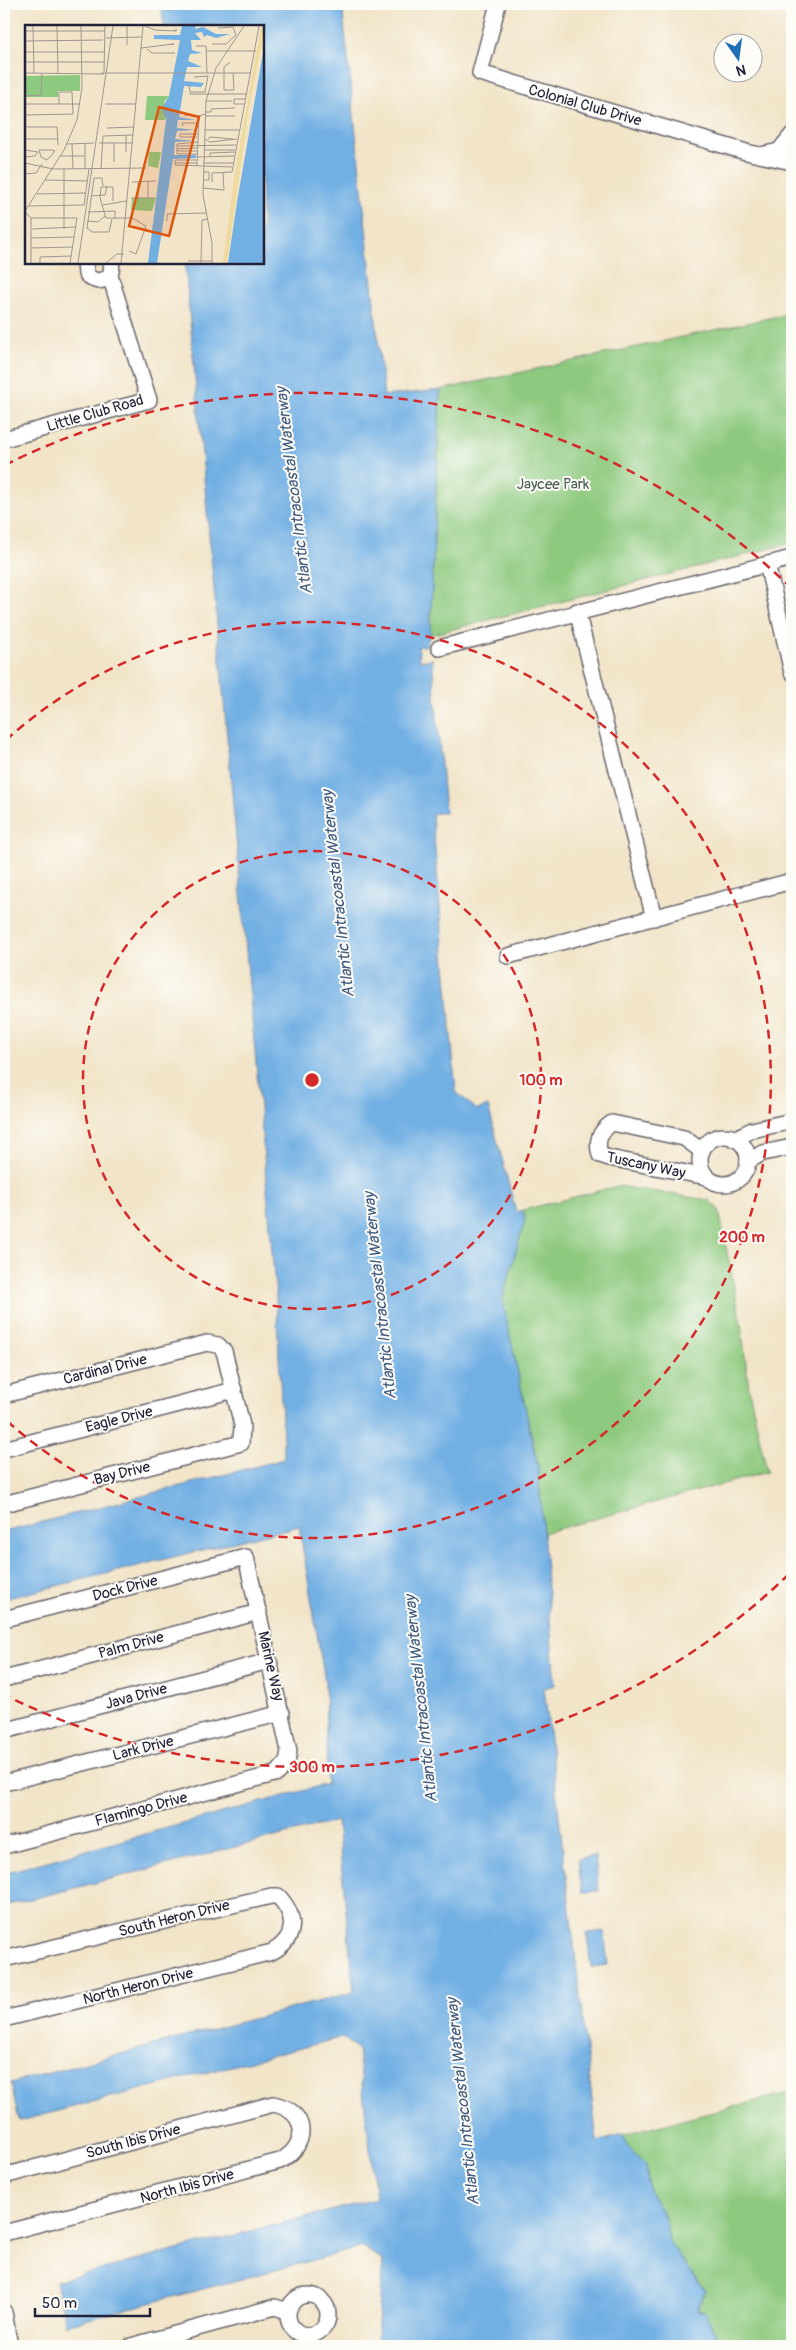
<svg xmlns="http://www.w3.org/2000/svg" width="796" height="2350" viewBox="0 0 796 2350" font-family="Pangolin,sans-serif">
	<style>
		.green { fill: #8dc97e; stroke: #58765c }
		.water { fill: #72b0e4; stroke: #4a6990 }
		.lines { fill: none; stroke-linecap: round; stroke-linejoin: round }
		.street-casing { stroke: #6a666c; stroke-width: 18 }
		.street { stroke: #fff; stroke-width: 15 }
		.ring { fill: none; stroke: #d62828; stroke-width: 2.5; stroke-dasharray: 9 6 }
		.labels { text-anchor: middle; stroke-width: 4; stroke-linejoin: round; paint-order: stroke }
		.street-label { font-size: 15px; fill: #22223b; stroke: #fdfcf7 }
		.park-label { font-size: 15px; fill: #475c52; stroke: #fdfcf7 }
		.water-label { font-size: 16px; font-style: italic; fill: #425b7f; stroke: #fdfcf7 }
		.inset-road { fill: none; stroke: #9e9690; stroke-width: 1 }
		.view { fill: #de560e; fill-opacity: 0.15; stroke: #de560e; stroke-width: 2.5 }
		.inset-edge { fill: none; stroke: #22223b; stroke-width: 2.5 }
		.centre { fill: #d62828; stroke: #fdfcf7; stroke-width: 2.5 }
		.ring-label { font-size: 15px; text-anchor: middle; font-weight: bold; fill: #d62828; stroke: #fdfcf7; stroke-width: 4; stroke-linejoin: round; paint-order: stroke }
	</style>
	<rect width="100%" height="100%" fill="#fdfcf7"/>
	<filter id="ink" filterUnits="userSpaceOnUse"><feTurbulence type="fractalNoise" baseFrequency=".02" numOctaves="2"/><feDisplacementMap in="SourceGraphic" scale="10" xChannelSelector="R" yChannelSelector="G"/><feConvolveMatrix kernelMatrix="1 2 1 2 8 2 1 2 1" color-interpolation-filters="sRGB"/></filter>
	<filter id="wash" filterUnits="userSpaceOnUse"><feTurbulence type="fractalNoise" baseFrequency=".0096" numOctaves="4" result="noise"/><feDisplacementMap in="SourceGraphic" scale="20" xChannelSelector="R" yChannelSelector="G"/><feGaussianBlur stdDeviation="1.12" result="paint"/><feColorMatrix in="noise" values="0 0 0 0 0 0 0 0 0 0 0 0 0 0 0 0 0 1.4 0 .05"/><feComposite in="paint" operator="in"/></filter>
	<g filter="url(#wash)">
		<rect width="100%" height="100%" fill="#f1e4c8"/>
		<g class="green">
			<path d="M 792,313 L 792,543 L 430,635 L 440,390 Z"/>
			<path d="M 618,1186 L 709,1200 L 719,1210 L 741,1323 L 749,1389 L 767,1472 L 543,1533 L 538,1467 L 502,1299 L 525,1220 L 523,1210 Z"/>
			<path d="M 792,2092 L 792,2346 L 721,2346 L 705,2311 L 697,2311 L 705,2291 L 669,2242 L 665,2217 L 649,2191 L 646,2165 L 627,2146 L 623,2135 Z"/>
		</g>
		<g class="water">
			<path d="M 161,4 L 342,4 L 384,396 L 440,390 L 430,635 L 426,646 L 418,646 L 420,661 L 432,659 L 445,812 L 432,814 L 456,1092 L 477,1110 L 488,1106 L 516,1212 L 523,1210 L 525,1220 L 502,1299 L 538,1467 L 555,1685 L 544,1688 L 597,2142 L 623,2135 L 627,2146 L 646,2165 L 649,2191 L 665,2217 L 669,2242 L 705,2291 L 697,2311 L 705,2311 L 721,2346 L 378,2346 L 377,2337 L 383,2261 L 363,2247 L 66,2325 L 56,2281 L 376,2199 L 358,2050 L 343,2037 L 19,2121 L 11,2083 L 354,1992 L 337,1821 L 4,1906 L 4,1873 L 327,1784 L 325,1682 L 299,1526 L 4,1599 L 4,1532 L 284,1459 L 276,1297 L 260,1108 L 185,263 L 262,262 L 262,26 L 164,26 Z"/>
			<path d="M 595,1856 L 599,1891 L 582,1892 L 578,1859 Z"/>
			<path d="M 604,1931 L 608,1965 L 591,1967 L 587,1933 Z"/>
		</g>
	</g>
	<g filter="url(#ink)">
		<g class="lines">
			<defs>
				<g id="street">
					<path d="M 498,4 L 480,73 L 746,152 L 792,162"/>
					<path d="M 761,155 L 779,151 L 792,135"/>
					<path d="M 85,262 L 86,274 C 97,287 115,280 111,262"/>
					<path d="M 4,439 L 149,400 L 110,276"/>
					<path d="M 767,564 L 792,672"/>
					<path d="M 577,611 L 654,918"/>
					<path d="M 439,648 L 792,558"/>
					<path d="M 508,956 L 792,881"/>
					<circle cx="724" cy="1160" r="24"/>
					<path d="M 734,1139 L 752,1130 L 792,1121"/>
					<path d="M 702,1151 L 684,1138 L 612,1123 C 599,1132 596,1141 600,1155 L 609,1158 L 707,1177"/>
					<path d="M 748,1161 L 763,1153 L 792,1147"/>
					<path d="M 4,1395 L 207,1343 L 218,1345 L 224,1351 L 242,1425 L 241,1443 L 4,1504"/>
					<path d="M 4,1449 L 234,1390"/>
					<path d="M 4,1619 L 246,1557 L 289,1751 L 287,1762 L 278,1773 L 4,1846"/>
					<path d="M 4,1679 L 259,1612"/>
					<path d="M 4,1731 L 269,1661"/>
					<path d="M 4,1783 L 282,1713"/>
					<path d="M 4,1959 L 271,1896 L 278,1896 C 297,1916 297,1938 272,1952 L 4,2019"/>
					<path d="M 4,2176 L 273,2104 C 308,2110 310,2145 280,2161 L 4,2233"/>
					<circle cx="308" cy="2315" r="20"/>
					<path d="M 4,2312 L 10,2346"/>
					<path d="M 131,2346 L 275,2307 L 288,2311"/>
				</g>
			</defs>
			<use href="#street" class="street-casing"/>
			<use href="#street" class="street"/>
		</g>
	</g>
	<g class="ring">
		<circle cx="312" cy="1080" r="229"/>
		<path d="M6 740A458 458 0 1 1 6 1420"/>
		<path d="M789 1574A687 687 0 0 1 5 1695M5 465A687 687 0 0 1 789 586"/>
	</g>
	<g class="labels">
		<g class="street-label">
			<text transform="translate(585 105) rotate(16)" y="5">Colonial Club Drive</text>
			<text transform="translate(95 413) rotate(-16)" y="5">Little Club Road</text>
			<text transform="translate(646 1165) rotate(12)" y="5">Tuscany Way</text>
			<text transform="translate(105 1369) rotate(-14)" y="5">Cardinal Drive</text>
			<text transform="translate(119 1419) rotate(-14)" y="5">Eagle Drive</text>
			<text transform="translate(122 1473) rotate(-14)" y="5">Bay Drive</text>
			<text transform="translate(125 1588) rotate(-14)" y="5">Dock Drive</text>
			<text transform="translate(131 1645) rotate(-15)" y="5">Palm Drive</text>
			<text transform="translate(271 1666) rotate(77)" y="5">Marine Way</text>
			<text transform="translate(136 1696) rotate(-15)" y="5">Java Drive</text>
			<text transform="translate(143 1748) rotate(-14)" y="5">Lark Drive</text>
			<text transform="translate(141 1809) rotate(-15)" y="5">Flamingo Drive</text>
			<text transform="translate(174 1918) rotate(-14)" y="5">South Heron Drive</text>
			<text transform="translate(138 1986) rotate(-14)" y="5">North Heron Drive</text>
			<text transform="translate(133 2141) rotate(-15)" y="5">South Ibis Drive</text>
			<text transform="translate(187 2186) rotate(-15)" y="5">North Ibis Drive</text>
		</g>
		<g class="park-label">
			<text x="553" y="489">Jaycee Park</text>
		</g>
		<g class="water-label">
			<text transform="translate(293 491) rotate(-97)" y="6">Atlantic Intracoastal Waterway</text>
			<text transform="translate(337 894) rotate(-96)" y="6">Atlantic Intracoastal Waterway</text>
			<text transform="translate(379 1296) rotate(-96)" y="6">Atlantic Intracoastal Waterway</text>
			<text transform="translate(420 1699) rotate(-96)" y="6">Atlantic Intracoastal Waterway</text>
			<text transform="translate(462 2102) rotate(-96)" y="6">Atlantic Intracoastal Waterway</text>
		</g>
	</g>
	<g transform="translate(25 25)">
		<rect width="239" height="239" fill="#f1e4c8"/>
		<path d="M 55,50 L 55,66 L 33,66 L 33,72 L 0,72 L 0,51 ZM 122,71 L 144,71 L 139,77 L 140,95 L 120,95 ZM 124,127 L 136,127 L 133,143 L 123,141 ZM 107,173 L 131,173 L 127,186 L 106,185 Z" fill="#8dc97e"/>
		<path d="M 236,1 L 239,9 L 225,76 L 202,238 L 198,238 L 209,153 Z" fill="#eeda9e"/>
		<path d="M 157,1 L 171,1 L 170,4 L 178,2 L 191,9 L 205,9 L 191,13 L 182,10 L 179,12 L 177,7 L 170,8 L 176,15 L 166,15 L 167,25 L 177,28 L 165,29 L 163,36 L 177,42 L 162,42 L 159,56 L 179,58 L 176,62 L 159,61 L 154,92 L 170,95 L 153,95 L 152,103 L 170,105 L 152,106 L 150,114 L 170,116 L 150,117 L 149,130 L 171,130 L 171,133 L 148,134 L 132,238 L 123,238 L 141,95 L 137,83 L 144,71 L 155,15 L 129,14 L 129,10 L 155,10 ZM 239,22 L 239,238 L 203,238 L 212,177 Z" fill="#72b0e4"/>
		<path class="inset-road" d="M 8,1 L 9,48M 32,1 L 33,48M 102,1 L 102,20M 120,1 L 130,5 L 151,6 L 152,5 L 149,5M 0,6 L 80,6M 81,13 L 116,12M 0,16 L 78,15M 187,19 L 201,19 L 211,10 L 208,2 L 193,3M 171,21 L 181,21 L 182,48M 116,23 L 149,19 L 146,19M 122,24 L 127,28 L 150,28M 181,26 L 231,26M 0,27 L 79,27M 0,37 L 79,37M 205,37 L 199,42 L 199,65 L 209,65 L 208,48M 79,47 L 80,1M 0,48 L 79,49M 76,48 L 189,48M 190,48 L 226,48M 164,60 L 165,67 L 180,67 L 183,51 L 169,52M 164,69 L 221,69M 0,71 L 16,70 L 17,48M 181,76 L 207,76M 0,79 L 55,79M 80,79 L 111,79M 219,79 L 209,79 L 209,74 L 220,74M 181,87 L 186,87 L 186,84 L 210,83M 0,90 L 48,89 L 47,67 L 34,67 L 34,79M 159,90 L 174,91M 181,91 L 210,91M 158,101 L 157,98 L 173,98M 0,102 L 32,102 L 33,120M 82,103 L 109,102M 180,105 L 214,105M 155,109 L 155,112 L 172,112M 155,109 L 173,109M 101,110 L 101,127M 0,114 L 33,114M 180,114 L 185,117 L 212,114M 183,114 L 185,112 L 208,114M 60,118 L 60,144M 74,118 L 108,118M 89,118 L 89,137M 42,119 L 69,118M 47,119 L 48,144M 152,121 L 211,120M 152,124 L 172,123M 0,125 L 13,127 L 10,131 L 0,132M 14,125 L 27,125 L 30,126 L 22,135 L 16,132 ZM 180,125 L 210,125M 152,126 L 172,126M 172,129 L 152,129 L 152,119 L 173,117M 36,131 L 60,131M 172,132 L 209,131M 185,132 L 185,128 L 210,127M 172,135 L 150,135 L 150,140 L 207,142M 0,138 L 28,144 L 121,143M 150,138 L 172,138M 178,138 L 208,138M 172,140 L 174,91 L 180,89M 39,144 L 39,204M 76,144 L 78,111 L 108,110M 0,149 L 11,148 L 17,139M 20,155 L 62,156M 179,155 L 184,155 L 184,147 L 179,147M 123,156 L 123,173M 107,157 L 131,156M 187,157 L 187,148 L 207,147 L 234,1M 78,161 L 77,153 L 69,153 L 62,203 L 67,207 L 84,207 L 87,194M 178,163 L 199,165 L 198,148M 12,169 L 60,168M 66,171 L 80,170 L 82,161M 106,173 L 130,173M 113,173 L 113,157M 88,176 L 88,162 L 76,162 L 75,173 L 81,193 L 108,193M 78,180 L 101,176M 4,181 L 59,180 L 64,144M 0,186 L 39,125 L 52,95 L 57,62 L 56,1M 0,187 L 6,193 L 52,193 L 45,238M 63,187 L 90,186 L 90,194M 62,196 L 73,197 L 80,191M 142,196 L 142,189 L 181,188M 7,204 L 50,202M 6,213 L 49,212M 6,223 L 48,222M 104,226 L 111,229 L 121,201 L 107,193M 163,236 L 187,236M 6,238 L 6,193M 15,238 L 15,232 L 46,231M 53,238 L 88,1M 81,238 L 92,229 L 99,229M 96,238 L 118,1M 176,238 L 177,195 L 182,194M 187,238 L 187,218 L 178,170 L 181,76 L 191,43 L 219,1"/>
		<path class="view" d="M 134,82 L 174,92 L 144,211 L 104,201 Z"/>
		<rect width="239" height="239" class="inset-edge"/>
	</g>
	<circle cx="312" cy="1080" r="8" class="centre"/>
	<g class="ring-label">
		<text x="541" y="1085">100 m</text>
		<text x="742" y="1242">200 m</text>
		<text x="312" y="1772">300 m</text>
	</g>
	<rect width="796" height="2350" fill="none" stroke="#fdfcf7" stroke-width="20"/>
	<g transform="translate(738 58) rotate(166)"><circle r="24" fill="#fdfcf7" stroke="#a5a5ac"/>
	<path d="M0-4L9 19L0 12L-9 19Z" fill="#1f6fb2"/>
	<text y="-8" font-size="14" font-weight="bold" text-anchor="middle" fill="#22223b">N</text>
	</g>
	<path d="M35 2308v8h115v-8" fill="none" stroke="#22223b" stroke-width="2.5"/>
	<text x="42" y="2308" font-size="15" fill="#22223b" stroke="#fdfcf7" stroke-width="4" paint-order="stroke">50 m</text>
</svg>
